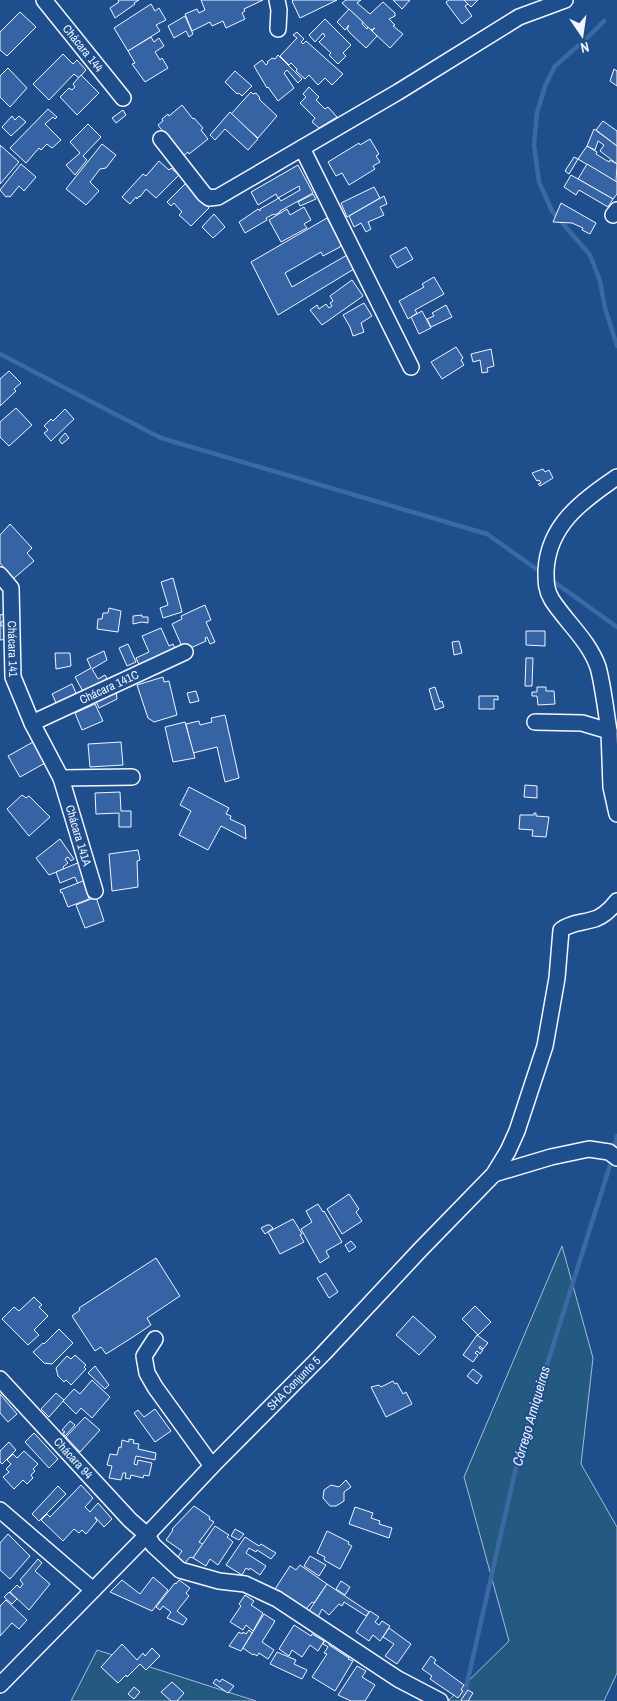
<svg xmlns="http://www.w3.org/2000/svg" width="617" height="1701" viewBox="0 0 617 1701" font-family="'Archivo Narrow',sans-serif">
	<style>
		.green { fill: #245a82; stroke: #a8bbd7 }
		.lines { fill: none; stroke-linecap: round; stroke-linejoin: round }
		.stream { stroke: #3b69a3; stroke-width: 4.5 }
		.building { fill: #3563a3; stroke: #f2f6ff }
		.minor-casing { stroke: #f2f6ff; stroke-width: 18 }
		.minor { stroke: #1f4e8c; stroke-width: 15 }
		.labels { text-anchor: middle; stroke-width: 4; stroke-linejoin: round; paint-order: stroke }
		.street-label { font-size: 12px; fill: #f2f6ff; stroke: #1f4e8c }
		.water-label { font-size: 14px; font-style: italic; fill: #f2f6ff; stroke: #1f4e8c }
	</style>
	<rect width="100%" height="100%" fill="#1f4e8c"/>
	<g class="green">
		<path d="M 562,1246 L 593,1358 L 581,1464 L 617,1527 L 617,1673 L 604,1701 L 448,1701 L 509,1641 L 464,1477 Z"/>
		<path d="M 97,1650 L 256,1701 L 71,1701 Z"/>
	</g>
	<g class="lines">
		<g class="stream">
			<path d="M 604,21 L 587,38 L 555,66 L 545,86 L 537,113 L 534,145 L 539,182 L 552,211 L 590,255 L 600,281 L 605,308 L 617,346"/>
			<path d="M 0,354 L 161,438 L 487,534 L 542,573"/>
			<path d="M 550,579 L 617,627"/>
			<path d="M 614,1152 L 617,1136"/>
			<path d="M 463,1701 L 520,1450 L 612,1159"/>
		</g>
	</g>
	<g class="building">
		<path d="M 118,0 L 139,0 L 134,3 L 135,4 L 115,18 L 110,8 L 119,2 Z"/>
		<path d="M 201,0 L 263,0 L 244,9 L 245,11 L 242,13 L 245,19 L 226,28 L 223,21 L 212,26 L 210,22 L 192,31 L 185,14 L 197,9 L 199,13 L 205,10 Z"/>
		<path d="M 293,0 L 337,0 L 300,18 L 292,1 Z"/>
		<path d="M 346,0 L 361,0 L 357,3 L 370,14 L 383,2 L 395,13 L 395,16 L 389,19 L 395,25 L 393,26 L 403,34 L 390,48 L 372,31 L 375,28 L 371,30 L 342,3 Z"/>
		<path d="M 393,0 L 410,0 L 402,9 Z"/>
		<path d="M 449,0 L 464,0 L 468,4 L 465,6 L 472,16 L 462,24 L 447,4 L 446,2 Z"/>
		<path d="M 464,0 L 478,0 L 471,7 Z"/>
		<path d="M 151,4 L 155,11 L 159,8 L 166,20 L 156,25 L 160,31 L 128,51 L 114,28 Z"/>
		<path d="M 349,9 L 363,22 L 362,24 L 367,29 L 368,27 L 377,36 L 366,48 L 350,33 L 347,29 L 349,25 L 345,30 L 337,22 Z"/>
		<path d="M 20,12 L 36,27 L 7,56 L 0,50 L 0,32 Z"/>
		<path d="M 185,16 L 193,34 L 189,37 L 186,31 L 174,38 L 168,26 Z"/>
		<path d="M 325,19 L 351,45 L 343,53 L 346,56 L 338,64 L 329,55 L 331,53 L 319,42 L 325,36 L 323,33 L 315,42 L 309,35 Z"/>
		<path d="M 297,32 L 304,39 L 301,42 L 303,44 L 306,41 L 343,74 L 332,85 L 325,78 L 318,85 L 309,75 L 305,79 L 296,71 L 297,69 L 291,63 L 289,65 L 280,56 L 297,38 L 293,35 Z"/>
		<path d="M 151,37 L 154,42 L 159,38 L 164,46 L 155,52 L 160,60 L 162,58 L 168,68 L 145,82 L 132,64 L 135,63 L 128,51 Z"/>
		<path d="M 63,54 L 73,64 L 77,60 L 86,70 L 79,78 L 74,74 L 49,100 L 33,84 Z"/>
		<path d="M 278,55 L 302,79 L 298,83 L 287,70 L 284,73 L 294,88 L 278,101 L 268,87 L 267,88 L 254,66 L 262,60 L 266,65 L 268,63 L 267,62 L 272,58 L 275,59 Z"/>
		<path d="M 8,68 L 27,88 L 10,107 L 0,97 L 0,76 Z"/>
		<path d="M 614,69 L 617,71 L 617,86 L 610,81 Z"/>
		<path d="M 235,71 L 252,86 L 242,96 L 239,93 L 237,94 L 225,82 Z"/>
		<path d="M 81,75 L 99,93 L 77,115 L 60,97 L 69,88 L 72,90 L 75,87 L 73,84 Z"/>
		<path d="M 309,87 L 319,97 L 316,100 L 325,109 L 328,107 L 337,117 L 319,128 L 312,122 L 315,118 L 300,103 L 306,97 L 303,94 Z"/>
		<path d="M 251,92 L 253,94 L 256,93 L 260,98 L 259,99 L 277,116 L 258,138 L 231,114 Z"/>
		<path d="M 182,105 L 193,119 L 194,118 L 203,128 L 201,130 L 208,139 L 189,154 L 188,152 L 182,157 L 158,125 L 163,121 L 162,119 L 168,114 L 169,116 Z"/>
		<path d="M 48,109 L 57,117 L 55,119 L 53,117 L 45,124 L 61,140 L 52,148 L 47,144 L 41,150 L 39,148 L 26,163 L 10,148 Z"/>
		<path d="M 123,110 L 126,115 L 116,123 L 112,118 Z"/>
		<path d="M 230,112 L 258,139 L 248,150 L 225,129 L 215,140 L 210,135 Z"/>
		<path d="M 12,116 L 15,120 L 19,116 L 26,122 L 11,136 L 2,127 Z"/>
		<path d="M 603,121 L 617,131 L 617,146 L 596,130 Z"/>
		<path d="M 88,124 L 101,137 L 83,156 L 87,160 L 75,175 L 66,165 L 80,153 L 70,142 Z"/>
		<path d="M 594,129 L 617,146 L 617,164 L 600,151 L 604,145 L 598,141 L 595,150 L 587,146 Z"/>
		<path d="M 370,139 L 379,154 L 376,156 L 380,162 L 373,166 L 375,169 L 349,185 L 342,173 L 336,176 L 328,162 L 359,143 L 360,145 Z"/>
		<path d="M 102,144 L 116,155 L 106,168 L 100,169 L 90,182 L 99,191 L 86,205 L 66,189 Z"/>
		<path d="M 0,145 L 19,162 L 0,184 Z"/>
		<path d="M 587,146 L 597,152 L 596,154 L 609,162 L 610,160 L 617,164 L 616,182 L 578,159 Z"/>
		<path d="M 574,157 L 578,159 L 569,174 L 565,171 Z"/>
		<path d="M 159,161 L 169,170 L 171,168 L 179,175 L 156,198 L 146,189 L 140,197 L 139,196 L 137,199 L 136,197 L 130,204 L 122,197 L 143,174 L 146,176 Z"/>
		<path d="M 21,164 L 36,177 L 24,191 L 19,186 L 10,197 L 8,196 L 6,197 L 0,190 Z"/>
		<path d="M 587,164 L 617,182 L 617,194 L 613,199 L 578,179 Z"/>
		<path d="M 298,165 L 313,193 L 280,211 L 280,212 L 275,215 L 274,214 L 266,218 L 267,220 L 245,233 L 239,222 L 242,220 L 258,209 L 260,211 L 260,209 L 279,198 L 281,201 L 300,190 L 299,186 L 278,198 L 276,194 L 258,205 L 251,192 Z"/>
		<path d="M 571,175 L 613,199 L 608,207 L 579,190 L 576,195 L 564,187 Z"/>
		<path d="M 186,183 L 209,208 L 191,226 L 179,215 L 182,212 L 174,203 L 171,206 L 167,202 Z"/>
		<path d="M 374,187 L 380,198 L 347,217 L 341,203 Z"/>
		<path d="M 313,194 L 316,199 L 300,206 L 298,202 Z"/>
		<path d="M 384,196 L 387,204 L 380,207 L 384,215 L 368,222 L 371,229 L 366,232 L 361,223 L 354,227 L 349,216 Z"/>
		<path d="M 561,203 L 596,223 L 590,234 L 582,230 L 583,228 L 572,223 L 553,222 Z"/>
		<path d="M 304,207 L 311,220 L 304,224 L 307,228 L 281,242 L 269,220 L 287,209 L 290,215 Z"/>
		<path d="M 214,214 L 225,227 L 213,238 L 202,227 Z"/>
		<path d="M 327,218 L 341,244 L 340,247 L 323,256 L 321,252 L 285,273 L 292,287 L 347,255 L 354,269 L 278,315 L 251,262 Z"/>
		<path d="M 406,247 L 413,259 L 397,268 L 390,256 Z"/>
		<path d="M 434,277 L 444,294 L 415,310 L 417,313 L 408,319 L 399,301 L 424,287 L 422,284 Z"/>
		<path d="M 352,280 L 363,296 L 322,325 L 310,310 L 317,305 L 319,309 L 326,304 L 329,308 L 332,306 L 330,303 L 333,301 L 330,296 Z"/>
		<path d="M 364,303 L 372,316 L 361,323 L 364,332 L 353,336 L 350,327 L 343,315 Z"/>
		<path d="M 446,305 L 452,317 L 431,327 L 427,319 L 434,316 L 432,313 Z"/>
		<path d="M 422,311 L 431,328 L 419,334 L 411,317 Z"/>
		<path d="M 456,347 L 463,358 L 461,360 L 464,365 L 442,379 L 431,362 Z"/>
		<path d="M 491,349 L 494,366 L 487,368 L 488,372 L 482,373 L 480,360 L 473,362 L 471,354 Z"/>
		<path d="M 9,371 L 21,383 L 14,389 L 16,391 L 0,406 L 0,379 Z"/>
		<path d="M 16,408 L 32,425 L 9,446 L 0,437 L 0,422 Z"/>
		<path d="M 65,409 L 74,419 L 51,441 L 44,433 L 48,430 L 44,426 L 51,419 L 53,421 Z"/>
		<path d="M 65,433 L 69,438 L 62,444 L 59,440 Z"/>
		<path d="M 543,469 L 545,472 L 549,470 L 553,478 L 540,486 L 538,484 L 541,483 L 539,480 L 537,481 L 532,473 Z"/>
		<path d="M 10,524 L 32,548 L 27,553 L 34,561 L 13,579 L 0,563 L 0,535 Z"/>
		<path d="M 173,578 L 182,612 L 163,618 L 160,608 L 168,605 L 161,582 Z"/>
		<path d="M 205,605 L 211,620 L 206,622 L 215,642 L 210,644 L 207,637 L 205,638 L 206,641 L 184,651 L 172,624 L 182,619 L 181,616 Z"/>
		<path d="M 109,608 L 121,611 L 118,632 L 97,629 L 98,619 L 102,619 L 103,613 L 108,613 Z"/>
		<path d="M 5,614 L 5,621 L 1,622 L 1,626 L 7,625 L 8,639 L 0,640 L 0,615 Z"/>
		<path d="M 142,615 L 142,617 L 148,617 L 148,623 L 142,622 L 133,624 L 133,616 Z"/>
		<path d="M 161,628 L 169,646 L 173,644 L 177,653 L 141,669 L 136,658 L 149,652 L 142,636 Z"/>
		<path d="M 526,631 L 545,631 L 545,646 L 526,645 Z"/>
		<path d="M 459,641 L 462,653 L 454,655 L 452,642 Z"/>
		<path d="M 128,644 L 136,662 L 127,666 L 119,648 Z"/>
		<path d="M 104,651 L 107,660 L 92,669 L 98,679 L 105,675 L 109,682 L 85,695 L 75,677 L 91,668 L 87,659 Z"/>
		<path d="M 55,653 L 70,653 L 71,666 L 56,669 Z"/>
		<path d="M 526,658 L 533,658 L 532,686 L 525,686 Z"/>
		<path d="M 163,677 L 164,682 L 169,681 L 177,715 L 154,722 L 148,718 L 137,685 Z"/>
		<path d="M 72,684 L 79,700 L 58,707 L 52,694 Z"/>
		<path d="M 435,687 L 440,702 L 442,701 L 444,707 L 435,710 L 429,689 Z"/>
		<path d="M 537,687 L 546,687 L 546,691 L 554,691 L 555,704 L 538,705 L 537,696 L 532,696 L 532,692 L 537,692 Z"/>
		<path d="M 116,690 L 117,699 L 99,708 L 95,699 Z"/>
		<path d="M 196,691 L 199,701 L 190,703 L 187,693 Z"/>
		<path d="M 479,696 L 498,696 L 498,700 L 494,699 L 494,709 L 479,709 Z"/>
		<path d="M 95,704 L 103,721 L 82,730 L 75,713 Z"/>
		<path d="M 225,715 L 239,778 L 225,782 L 217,747 L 193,753 L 186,724 L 199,721 L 200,725 L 212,722 L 211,718 Z"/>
		<path d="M 185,722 L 195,758 L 173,762 L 165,727 Z"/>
		<path d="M 33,742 L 45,763 L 20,777 L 8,756 Z"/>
		<path d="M 121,742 L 123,765 L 90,767 L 88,744 Z"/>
		<path d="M 525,785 L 537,786 L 537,798 L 524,797 Z"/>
		<path d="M 189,787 L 229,808 L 226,814 L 231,816 L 230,819 L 245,826 L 246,839 L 221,826 L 208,850 L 179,835 L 191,811 L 180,805 Z"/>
		<path d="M 120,792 L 121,811 L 131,811 L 131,827 L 119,827 L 119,813 L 96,814 L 95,793 Z"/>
		<path d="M 22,795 L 26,798 L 29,796 L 50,817 L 29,836 L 7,809 Z"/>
		<path d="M 534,813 L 536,813 L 536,816 L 549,817 L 546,837 L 532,836 L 533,830 L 519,829 L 520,815 L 534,815 Z"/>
		<path d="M 60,839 L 74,859 L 71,861 L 68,857 L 65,859 L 68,863 L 63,867 L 64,869 L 49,875 L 36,858 Z"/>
		<path d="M 138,850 L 140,860 L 137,861 L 138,887 L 112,891 L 109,854 Z"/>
		<path d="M 80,862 L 86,880 L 78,884 L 75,877 L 60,883 L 56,872 Z"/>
		<path d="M 83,881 L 89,899 L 68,907 L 62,892 L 61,893 L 60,890 Z"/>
		<path d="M 96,897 L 104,921 L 85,928 L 76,905 Z"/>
		<path d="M 349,1194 L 359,1209 L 356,1212 L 362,1221 L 342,1234 L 327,1209 Z"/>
		<path d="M 318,1204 L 323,1212 L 324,1211 L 342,1242 L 326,1251 L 329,1257 L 320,1263 L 301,1229 L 312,1222 L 306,1211 Z"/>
		<path d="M 293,1219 L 302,1234 L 300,1235 L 304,1242 L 280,1254 L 268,1232 Z"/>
		<path d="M 267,1225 L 270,1225 L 273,1228 L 265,1234 L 261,1228 Z"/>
		<path d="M 351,1241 L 356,1247 L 349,1252 L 345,1245 Z"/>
		<path d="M 156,1258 L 180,1296 L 147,1318 L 151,1325 L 133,1337 L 106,1354 L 101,1347 L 95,1351 L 72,1316 L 80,1310 L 79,1308 Z"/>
		<path d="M 326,1273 L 338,1292 L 329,1298 L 317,1278 Z"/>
		<path d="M 34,1297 L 42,1305 L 39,1307 L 48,1316 L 34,1330 L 39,1335 L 28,1345 L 2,1319 L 14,1307 L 19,1311 Z"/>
		<path d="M 475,1306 L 491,1322 L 478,1335 L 462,1319 Z"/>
		<path d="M 413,1316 L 436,1337 L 419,1355 L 396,1335 Z"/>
		<path d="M 59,1329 L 73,1343 L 52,1364 L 44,1363 L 33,1352 L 43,1343 L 44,1344 Z"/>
		<path d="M 477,1335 L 488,1343 L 483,1349 L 480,1346 L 479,1348 L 483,1350 L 480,1354 L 477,1351 L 475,1353 L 478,1355 L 473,1362 L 463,1355 Z"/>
		<path d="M 75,1355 L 86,1365 L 84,1367 L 86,1369 L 71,1385 L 66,1380 L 64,1382 L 58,1376 L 56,1368 L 67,1356 L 71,1359 Z"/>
		<path d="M 95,1366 L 109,1385 L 105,1389 L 88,1373 Z"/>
		<path d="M 473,1369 L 482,1376 L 477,1384 L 467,1376 Z"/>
		<path d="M 92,1380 L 110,1397 L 92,1418 L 81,1408 L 76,1414 L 63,1401 L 74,1389 L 80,1394 Z"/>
		<path d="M 393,1381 L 395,1384 L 397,1383 L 403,1394 L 406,1392 L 412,1404 L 386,1417 L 371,1387 L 379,1385 L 381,1387 Z"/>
		<path d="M 56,1393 L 64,1400 L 49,1417 L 41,1409 Z"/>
		<path d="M 0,1394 L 17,1414 L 8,1422 L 0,1413 Z"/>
		<path d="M 155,1409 L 171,1431 L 155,1442 L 134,1413 L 138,1410 L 144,1417 Z"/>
		<path d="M 85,1417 L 100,1430 L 80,1452 L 66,1437 Z"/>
		<path d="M 70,1421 L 75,1425 L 65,1436 L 63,1433 L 65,1432 L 62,1430 Z"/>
		<path d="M 34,1433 L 58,1459 L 49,1468 L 25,1442 Z"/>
		<path d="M 129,1439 L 134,1440 L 133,1443 L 139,1444 L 138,1449 L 156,1453 L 155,1460 L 136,1456 L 134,1464 L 137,1465 L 138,1460 L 152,1463 L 149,1476 L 144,1475 L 143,1478 L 131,1475 L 130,1479 L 125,1478 L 126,1473 L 123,1473 L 121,1480 L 109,1478 L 112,1466 L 107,1465 L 110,1454 L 117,1455 L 119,1447 L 121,1448 L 122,1440 L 129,1442 Z"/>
		<path d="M 9,1442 L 16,1450 L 2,1464 L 0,1462 L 0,1451 Z"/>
		<path d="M 24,1451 L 38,1464 L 33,1469 L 35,1471 L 31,1475 L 33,1478 L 27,1484 L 23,1480 L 14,1489 L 3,1477 L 9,1472 L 6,1469 L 11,1464 L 7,1460 L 13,1454 L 17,1458 Z"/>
		<path d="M 346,1480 L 351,1487 L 344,1492 L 344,1501 L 336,1506 L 330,1506 L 323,1498 L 324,1490 L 331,1485 L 339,1487 Z"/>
		<path d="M 81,1485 L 93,1498 L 85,1507 L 90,1512 L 98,1503 L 112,1519 L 104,1527 L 95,1517 L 97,1521 L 86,1534 L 82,1530 L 79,1533 L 74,1529 L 63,1541 L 41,1520 L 47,1514 L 50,1517 Z"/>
		<path d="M 58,1486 L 66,1494 L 39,1521 L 32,1514 Z"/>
		<path d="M 194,1506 L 210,1517 L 209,1519 L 214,1522 L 199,1542 L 203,1544 L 193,1558 L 190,1557 L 184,1564 L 177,1558 L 182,1551 L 166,1540 L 173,1530 L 172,1529 Z"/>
		<path d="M 355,1507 L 373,1513 L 371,1518 L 380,1521 L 379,1524 L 392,1528 L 389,1538 L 349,1524 Z"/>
		<path d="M 215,1526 L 229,1535 L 227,1537 L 233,1542 L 218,1565 L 210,1559 L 206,1566 L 193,1558 Z"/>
		<path d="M 235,1529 L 244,1534 L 239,1540 L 231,1536 Z"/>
		<path d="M 327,1531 L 349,1542 L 348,1544 L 352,1546 L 340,1569 L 324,1560 L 325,1557 L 317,1553 Z"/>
		<path d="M 8,1534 L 30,1556 L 10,1579 L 0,1570 L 0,1543 Z"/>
		<path d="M 245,1537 L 259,1546 L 261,1544 L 276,1553 L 271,1559 L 257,1550 L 256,1552 L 249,1548 L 246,1553 L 266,1566 L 260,1575 L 250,1568 L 249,1570 L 246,1568 L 242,1575 L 226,1565 Z"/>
		<path d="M 310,1556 L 326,1565 L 319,1576 L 304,1566 Z"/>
		<path d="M 38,1559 L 42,1563 L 35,1571 L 50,1584 L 29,1610 L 10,1592 L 17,1585 L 20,1588 L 23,1584 L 20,1580 Z"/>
		<path d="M 300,1565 L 327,1584 L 314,1603 L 312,1602 L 306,1609 L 275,1589 L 290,1566 L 296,1570 Z"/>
		<path d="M 153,1577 L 168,1590 L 152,1611 L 110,1592 L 122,1580 L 140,1594 Z"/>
		<path d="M 179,1580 L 190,1588 L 186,1593 L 189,1596 L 177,1611 L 187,1619 L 183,1625 L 167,1618 L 171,1612 L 163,1606 L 160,1610 L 156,1607 L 175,1583 L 176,1584 Z"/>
		<path d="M 341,1581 L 350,1587 L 345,1595 L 336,1589 Z"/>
		<path d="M 327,1584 L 369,1612 L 366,1616 L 344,1602 L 342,1606 L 339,1604 L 329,1615 L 322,1609 L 318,1617 L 309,1611 Z"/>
		<path d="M 9,1592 L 17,1599 L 12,1604 L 4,1597 Z"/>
		<path d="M 245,1595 L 254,1601 L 251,1605 L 263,1613 L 253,1631 L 246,1625 L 243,1630 L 230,1622 L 241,1606 L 239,1604 Z"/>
		<path d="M 6,1600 L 27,1620 L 19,1629 L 12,1623 L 0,1636 L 0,1606 Z"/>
		<path d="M 370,1611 L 379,1617 L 375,1622 L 379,1625 L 382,1621 L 390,1626 L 380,1641 L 373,1635 L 369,1641 L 356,1632 Z"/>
		<path d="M 264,1614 L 275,1621 L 262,1642 L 274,1650 L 268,1659 L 259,1653 L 257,1656 L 254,1654 L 253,1655 L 243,1648 Z"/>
		<path d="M 294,1625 L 311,1636 L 312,1634 L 324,1641 L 318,1651 L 310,1645 L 302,1657 L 292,1650 L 289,1656 L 279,1649 Z"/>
		<path d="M 389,1628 L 411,1644 L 397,1664 L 385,1656 L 394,1644 L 383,1637 Z"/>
		<path d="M 249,1630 L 252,1633 L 241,1651 L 229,1646 L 239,1632 L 242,1634 L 243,1632 L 246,1634 Z"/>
		<path d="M 325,1640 L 330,1643 L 329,1645 L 349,1658 L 348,1659 L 353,1661 L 335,1691 L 312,1677 L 327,1654 L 324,1653 L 328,1647 L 323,1644 Z"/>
		<path d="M 122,1644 L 137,1660 L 143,1653 L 145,1656 L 152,1648 L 160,1656 L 146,1670 L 140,1664 L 127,1677 L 126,1675 L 118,1683 L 101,1667 Z"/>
		<path d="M 277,1652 L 296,1660 L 294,1664 L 307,1670 L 302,1679 L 270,1664 Z"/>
		<path d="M 431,1656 L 436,1660 L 434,1663 L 464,1685 L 461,1690 L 463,1691 L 458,1698 L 430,1679 L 432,1676 L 422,1669 Z"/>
		<path d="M 357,1666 L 366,1671 L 362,1677 L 375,1685 L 365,1701 L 351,1701 L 338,1695 Z"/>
		<path d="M 216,1679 L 220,1682 L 222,1679 L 234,1686 L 228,1693 L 213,1683 Z"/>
		<path d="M 172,1682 L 184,1693 L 177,1701 L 171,1701 L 161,1692 Z"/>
		<path d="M 134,1687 L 140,1692 L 134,1699 L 128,1694 Z"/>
		<path d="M 468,1690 L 473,1693 L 468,1701 L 462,1701 L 461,1700 Z"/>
	</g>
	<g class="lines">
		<defs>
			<g id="minor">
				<path id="s1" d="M 44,0 L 123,98"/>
				<path d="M 277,0 L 279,10 L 278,29"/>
				<path d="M 161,139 L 204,194 L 209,198 L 218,197 L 398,92 L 519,17 L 565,0"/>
				<path d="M 302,148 L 411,367"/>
				<path d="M 613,215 L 617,210"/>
				<path id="s2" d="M 0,575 L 11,588 L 13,677 L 32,723 L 61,778 L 95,891"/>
				<path d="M 535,722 L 582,723 L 609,731 L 611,787 L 617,814"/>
				<path id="s3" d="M 32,723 L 185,652"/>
				<path d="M 609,731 C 606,712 603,685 598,667 C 589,641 567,623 552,600 C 546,590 546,583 546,571 C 548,525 582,501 617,477"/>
				<path d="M 61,778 L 132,777"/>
				<path d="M 494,1174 L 551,1157 L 589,1149 L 609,1152 L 617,1158"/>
				<path d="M 155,1339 L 144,1356 L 147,1373 L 155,1387 L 212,1466"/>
				<path id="s4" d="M 0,1379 L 130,1520 L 147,1535 L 153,1545 L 180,1570 L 219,1581 L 245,1584 L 277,1599 L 398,1679 L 440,1701"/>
				<path d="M 0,1510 L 93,1590"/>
				<path id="s5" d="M 0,1685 L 147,1535 L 212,1466 L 323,1354 L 420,1250 L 494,1174 L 508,1151 L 517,1131 L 545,1046 L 557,978 L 561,930 C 570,923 581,923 591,920 C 602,918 610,910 617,901"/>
			</g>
		</defs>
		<use href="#minor" class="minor-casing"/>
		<use href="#minor" class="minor"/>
	</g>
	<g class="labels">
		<g class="street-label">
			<text dy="4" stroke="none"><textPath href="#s1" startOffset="62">Chácara 144</textPath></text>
			<text dy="4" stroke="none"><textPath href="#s2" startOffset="78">Chácara 141</textPath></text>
			<text dy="4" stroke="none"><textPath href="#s3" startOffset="85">Chácara 141C</textPath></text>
			<text dy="4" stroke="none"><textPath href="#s2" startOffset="278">Chácara 141A</textPath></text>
			<text dy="4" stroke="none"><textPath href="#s5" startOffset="421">SHA Conjunto 5</textPath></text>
			<text dy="4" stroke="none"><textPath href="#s4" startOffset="108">Chácara 94</textPath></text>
		</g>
		<g class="water-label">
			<text transform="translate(531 1416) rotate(-74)" y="5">Córrego Arniqueiras</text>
		</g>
	</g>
	<g transform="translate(582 35) rotate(167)" stroke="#1f4e8c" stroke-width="4" paint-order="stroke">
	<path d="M0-4L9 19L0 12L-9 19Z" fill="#f2f6ff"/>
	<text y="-8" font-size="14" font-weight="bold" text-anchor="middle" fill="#f2f6ff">N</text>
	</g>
</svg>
